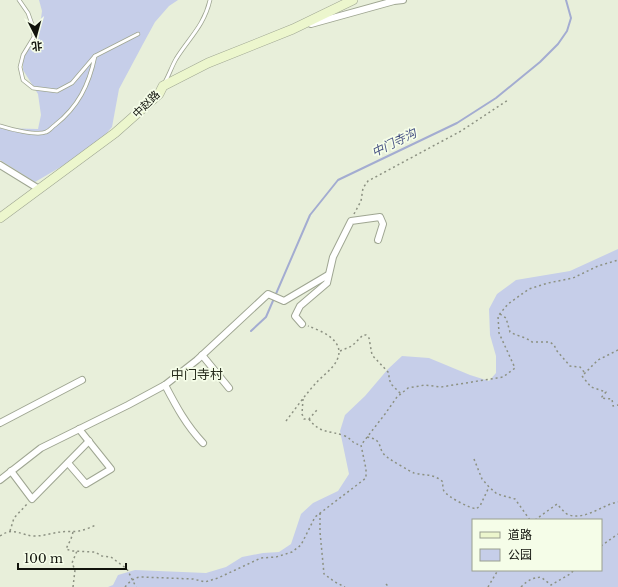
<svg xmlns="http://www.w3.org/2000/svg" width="618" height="587" viewBox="0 0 618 587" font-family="'Libre Baskerville','Noto Sans SC',serif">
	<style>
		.green { fill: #c6cee9; fill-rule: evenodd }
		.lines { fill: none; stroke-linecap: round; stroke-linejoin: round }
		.stream { stroke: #a3acd1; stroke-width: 2 }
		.lane-casing { stroke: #9fa692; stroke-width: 4.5 }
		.street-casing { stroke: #9fa692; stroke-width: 8 }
		.secondary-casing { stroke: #9fa692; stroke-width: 10 }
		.path { stroke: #8c9182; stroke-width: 1.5; stroke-dasharray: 2 3; stroke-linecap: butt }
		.lane { stroke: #fff; stroke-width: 3 }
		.street { stroke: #fff; stroke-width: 6 }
		.secondary { stroke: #ecf6cd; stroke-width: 9 }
		.labels { text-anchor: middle; stroke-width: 3.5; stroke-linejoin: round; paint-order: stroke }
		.street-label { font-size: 11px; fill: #11130c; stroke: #f5fde8 }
		.water-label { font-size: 12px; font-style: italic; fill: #465183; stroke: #f5fde8 }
		.quarter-label { font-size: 13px; fill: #272c1c; stroke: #f5fde8 }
	</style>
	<rect width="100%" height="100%" fill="#e8efda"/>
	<g class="green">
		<path d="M 39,0 L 178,0 L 169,6 L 155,22 L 143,44 L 119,89 L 112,127 L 93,148 L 35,182 L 0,160 L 0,128 L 38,129 L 41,115 L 38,94 L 23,70 L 23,54 L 38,41 L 42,11 Z"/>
		<path d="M 618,249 L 618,587 L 108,587 L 113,585 L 118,575 L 135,570 L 206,573 L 226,567 L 242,557 L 263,553 L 279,552 L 291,544 L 301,514 L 313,503 L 338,491 L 349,474 L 340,431 L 345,415 L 365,396 L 388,369 L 402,356 L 429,358 L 470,375 L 489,381 L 496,373 L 496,356 L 490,335 L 489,309 L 497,294 L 516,280 L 570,271 ZM 473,520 L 601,520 L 601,570 L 473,570 Z"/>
	</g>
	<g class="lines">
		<path class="stream" d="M 251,331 L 266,317 L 310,215 L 338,180 L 457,123 L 496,98 L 540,62 L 558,44 L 567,31 L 571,18 L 566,0"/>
		<defs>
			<g id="lane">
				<path d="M 95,56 L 138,34"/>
				<path d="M 165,82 C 169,75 172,66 176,59 C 189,38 204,26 210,0"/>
				<path d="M 0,126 C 9,129 37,136 46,132 C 49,131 52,127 55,125 C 78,107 89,85 95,56 L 72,83 L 57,91 L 33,88 L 23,80 L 20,67 L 23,55 L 34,37 L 33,27 L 28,13 L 19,0"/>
			</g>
			<g id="street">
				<path d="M 311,24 L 394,1 L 403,0"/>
				<path d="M 0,165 L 39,189"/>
				<path d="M 302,324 L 295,316 L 300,306 L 327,283 L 333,257 L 351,221 L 380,217 L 383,224 L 378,240"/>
				<path d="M 202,355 L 229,388"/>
				<path d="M 165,385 C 176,406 186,425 203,443"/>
				<path d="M 0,423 L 82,380"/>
				<path d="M 68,463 L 86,484 L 111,469 L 79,429"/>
				<path d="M 11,471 L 32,499 L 89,441"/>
				<path d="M 0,480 L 41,448 L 128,405 L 165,385 L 197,360 L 268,294 L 284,301 L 328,275"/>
			</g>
			<path id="secondary" d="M 0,218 L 115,133 L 159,94 L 163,86 L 208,63 L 293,29 L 353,0"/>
		</defs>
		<use href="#lane" class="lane-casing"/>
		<use href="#street" class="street-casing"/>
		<use href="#secondary" class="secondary-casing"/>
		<g class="path">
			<path d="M 354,214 L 361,201 L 363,188 L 368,181 L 461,131 L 508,100"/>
			<path d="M 500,314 L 506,318 L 510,332 C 517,336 526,337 532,342 L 550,342 L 554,345 L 557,351 L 570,366 L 580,367 L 585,373"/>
			<path d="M 618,350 L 598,360 L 582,376 L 591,387 L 606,392 L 601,398 L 612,399 L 613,406 L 618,405"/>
			<path d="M 340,351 L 352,346 L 363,335 L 366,335 L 369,338 L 372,355 L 389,373 L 389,379 L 392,385 L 401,394"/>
			<path d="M 303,399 L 302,414 L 304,419 L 309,419 L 317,410"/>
			<path d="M 309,419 C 320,434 329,430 345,436 C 352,439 352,444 361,445"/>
			<path d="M 286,421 C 296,408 305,395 316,383 C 322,376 333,369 337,360 C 346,341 322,331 308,326"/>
			<path d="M 367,437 C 385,440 376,449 387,457 C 389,459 411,472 414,473 C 425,476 433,473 443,482 C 443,485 442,488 444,491 C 449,498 468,507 476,509 L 480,506 L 489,487"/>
			<path d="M 474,459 L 482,479 L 489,487 L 497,494 L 515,499 L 530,520"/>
			<path d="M 320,513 L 320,532 L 324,574 L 335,582 L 345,587"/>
			<path d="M 535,520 L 557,504 C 561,508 565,514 569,515 C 586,520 602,505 618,502"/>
			<path d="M 10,531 L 14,518 L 28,503"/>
			<path d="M 73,532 L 71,539 L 66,549 L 72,551 L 95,552 L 102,556 L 111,557 L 127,569 L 136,587"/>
			<path d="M 0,536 C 14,526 21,536 35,536 C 44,536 52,533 60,532 C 66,531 73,532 79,531 C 85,530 91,527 96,525"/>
			<path d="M 601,546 L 618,534"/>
			<path d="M 386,584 L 389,587"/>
			<path d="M 73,587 L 75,570 L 72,563 L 77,551"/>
			<path d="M 125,587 C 130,581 135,577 142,577 L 193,579 L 205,582 L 218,578 L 261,558 L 276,557 L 292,552 L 301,545 L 315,517 L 366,478 L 366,469 L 361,445 L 385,414 L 397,397 L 408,388 L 425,385 L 441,387 L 503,377 L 515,368 L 499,333 L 498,316 L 508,304 L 529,289 L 548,283 L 573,278 L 598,266 L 618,260"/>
			<path d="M 488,587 L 498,570"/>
			<path d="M 521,587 C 528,580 532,578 541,577 L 551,585 L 570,574 L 574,570"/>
		</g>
		<use href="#lane" class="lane"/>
		<use href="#street" class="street"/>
		<use href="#secondary" class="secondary"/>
	</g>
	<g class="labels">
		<g class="street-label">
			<text transform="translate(146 104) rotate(-45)" y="4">中赵路</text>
		</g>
		<g class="water-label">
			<text transform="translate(394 143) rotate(-26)" y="4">中门寺沟</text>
		</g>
		<g class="quarter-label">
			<text x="197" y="379">中门寺村</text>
		</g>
	</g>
	<rect x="472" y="519" width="130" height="52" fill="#f5fde8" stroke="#9a9f90"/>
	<rect x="480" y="532" width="20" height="6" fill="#ecf6cd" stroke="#9a9f90"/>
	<text x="508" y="539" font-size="12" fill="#11130c">道路</text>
	<rect x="480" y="549" width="20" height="12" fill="#c6cee9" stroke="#9a9f90"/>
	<text x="508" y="559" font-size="12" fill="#11130c">公园</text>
	<g transform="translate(36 36) rotate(174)" stroke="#f5fde8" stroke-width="3" paint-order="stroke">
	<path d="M0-3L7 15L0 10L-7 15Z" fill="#11130c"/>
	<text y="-6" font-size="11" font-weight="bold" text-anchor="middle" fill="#11130c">北</text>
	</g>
	<path d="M18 563v6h108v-6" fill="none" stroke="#11130c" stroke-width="2"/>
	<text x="24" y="563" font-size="12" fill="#11130c" stroke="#f5fde8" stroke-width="3" paint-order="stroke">100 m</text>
</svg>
